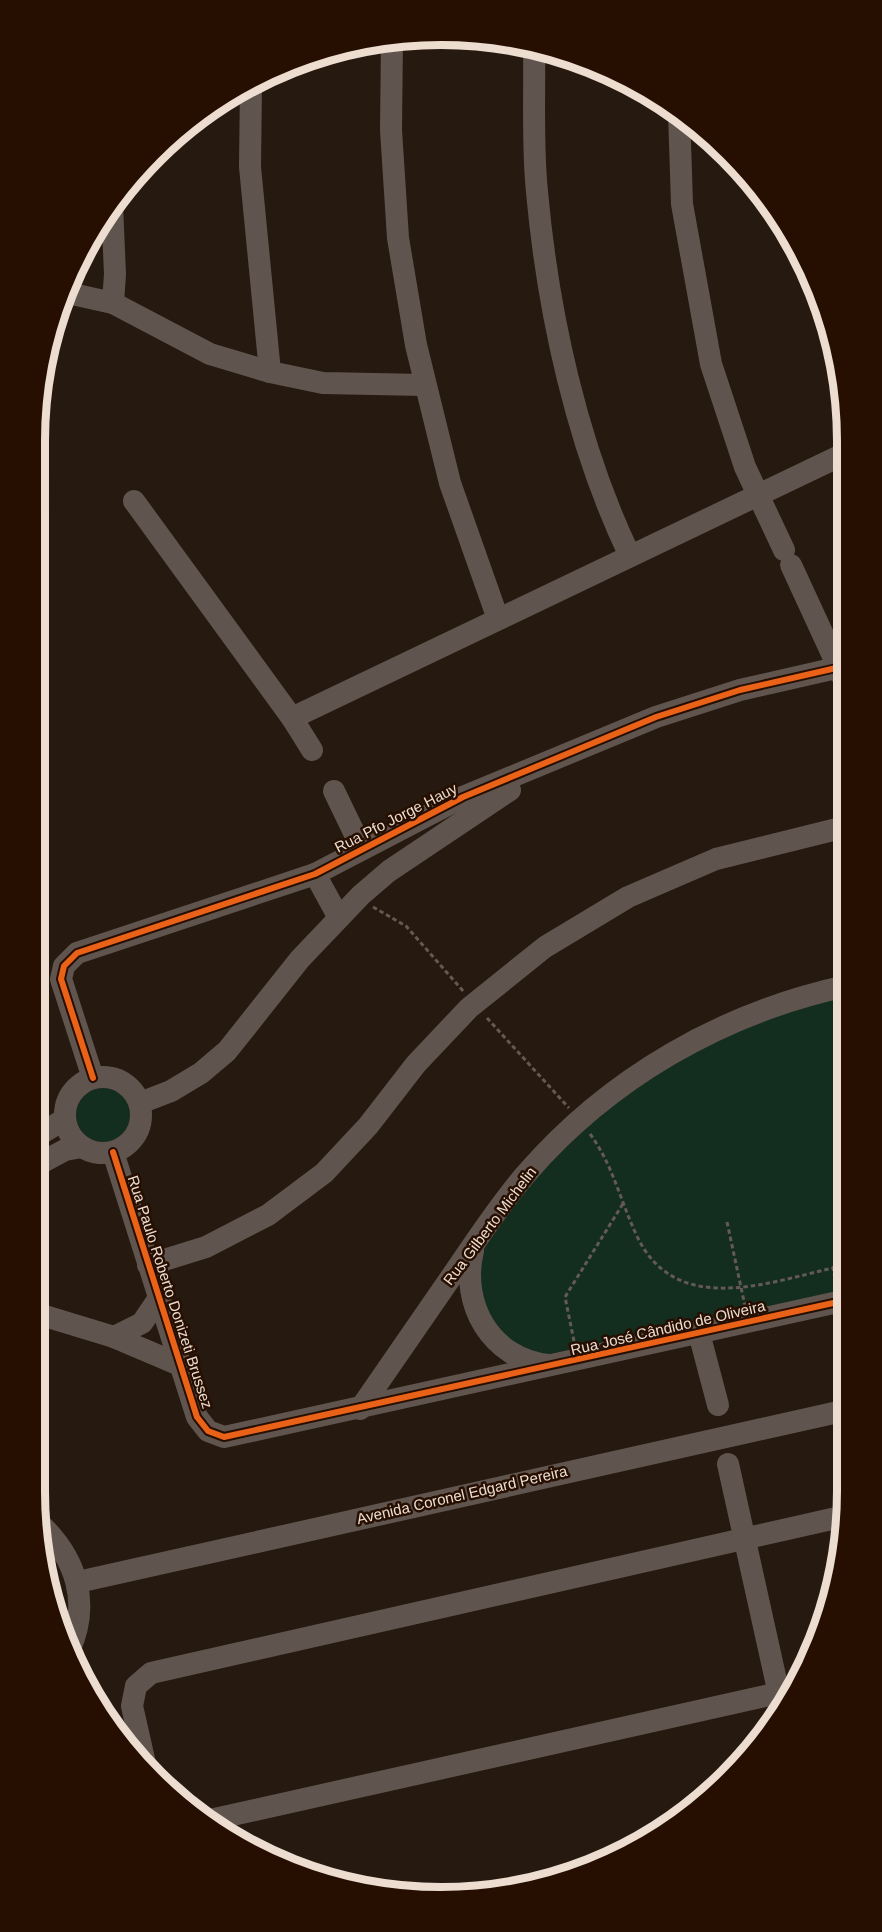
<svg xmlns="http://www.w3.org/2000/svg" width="882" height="1932" viewBox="0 0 882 1932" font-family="Arial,sans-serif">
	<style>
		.green { fill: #132e1f }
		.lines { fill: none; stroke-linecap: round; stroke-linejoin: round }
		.path { stroke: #645a53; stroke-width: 3; stroke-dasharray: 4.5 3; stroke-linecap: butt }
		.minor { stroke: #60554e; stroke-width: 22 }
		.cycleway-casing { stroke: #260f00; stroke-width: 10 }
		.cycleway { stroke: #ea6118; stroke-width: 6 }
		.labels { text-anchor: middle; stroke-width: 5; stroke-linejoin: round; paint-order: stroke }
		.street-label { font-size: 15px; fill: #eddcd0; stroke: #260f00 }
		.rim { fill: none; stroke: #eddcd0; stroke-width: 8 }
	</style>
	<rect width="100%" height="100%" fill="#26190f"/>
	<g class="green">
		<path d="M 846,995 L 847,1290 L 544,1355 L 510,1344 L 477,1295 L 484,1248 L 532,1181 L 601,1113 L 680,1058 L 790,1009 Z"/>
		<circle cx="103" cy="1115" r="27"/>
	</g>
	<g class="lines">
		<g class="path">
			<path d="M 373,907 L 406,926 L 464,992"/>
			<path d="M 487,1018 L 569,1108"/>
			<path d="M 590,1134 C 613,1165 620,1200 636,1234 C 674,1318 766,1283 833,1268 L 836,1284"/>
			<path d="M 727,1222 L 745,1306"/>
			<path d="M 833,1268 L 847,1248"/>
			<path d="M 574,1341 L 565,1297 L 624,1202"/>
		</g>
		<g class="minor">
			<path d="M 392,39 L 391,130 L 398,238 L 416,345 L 450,483 L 498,619"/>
			<path d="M 534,47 C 535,95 532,144 537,192 C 548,313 577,446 630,556"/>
			<path d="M 251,84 L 250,167 L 270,372"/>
			<path d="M 679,113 L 682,204 L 711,364 L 745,467 L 784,550"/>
			<path d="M 112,205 L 115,274 L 113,303"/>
			<path d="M 63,292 L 113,303 L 210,354 L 270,372 L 323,383 L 424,385"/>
			<path d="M 134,501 L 292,718 L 312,750"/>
			<path d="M 791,565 L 844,680"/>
			<path d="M 292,718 L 844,454"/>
			<path d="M 334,791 L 362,849"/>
			<path d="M 315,874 L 339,918"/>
			<circle cx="103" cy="1115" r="38"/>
			<path d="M 93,1078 L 61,979 L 64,966 L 77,953 L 315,874 L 463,797 L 656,717 L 740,690 L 845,666"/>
			<path d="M 140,1103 L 171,1091 L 201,1073 L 227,1051 L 300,959 L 361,895 L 389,871 L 510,790"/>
			<path d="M 35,1137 L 65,1119"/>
			<path d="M 113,1152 L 197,1417 L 208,1431 L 224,1437 L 847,1300"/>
			<path d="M 35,1166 L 65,1150 L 82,1147"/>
			<path d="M 473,1251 C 460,1304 491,1359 548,1365"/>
			<path d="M 148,1265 L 206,1247 L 268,1215 L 324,1173 L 368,1126 L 416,1064 L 469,1008 L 545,947 L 628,897 L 716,859 L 845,827"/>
			<path d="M 35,1313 L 114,1337 L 180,1365"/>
			<path d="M 699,1333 L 718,1405"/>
			<path d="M 114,1337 L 142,1323 L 159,1298"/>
			<path d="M 360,1409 C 392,1363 424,1316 456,1270 C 478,1238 500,1204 526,1174 C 609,1078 722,1013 846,986"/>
			<path d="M 728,1464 L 781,1703"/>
			<path d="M 40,1524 C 76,1558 91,1603 69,1651"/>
			<path d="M 78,1582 L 847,1410"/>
			<path d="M 146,1768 L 132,1706 L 136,1686 L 151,1673 L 845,1516"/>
			<path d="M 210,1820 L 779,1693"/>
		</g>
		<defs>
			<g id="cycleway">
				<path d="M 93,1078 L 61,979 L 64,966 L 77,953 L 315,874 L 463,797 L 656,717 L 740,690 L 845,666"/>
				<path d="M 113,1152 L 197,1417 L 208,1431 L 224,1437 L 847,1300"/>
			</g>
		</defs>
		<use href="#cycleway" class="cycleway-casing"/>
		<use href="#cycleway" class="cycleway"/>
	</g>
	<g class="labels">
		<g class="street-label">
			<text transform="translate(396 818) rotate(-27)" y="5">Rua Pfo Jorge Hauy</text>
			<text transform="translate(490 1226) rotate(-53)" y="5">Rua Gilberto Michelin</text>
			<text transform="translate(170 1292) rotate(72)" y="5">Rua Paulo Roberto Donizeti Brussez</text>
			<text transform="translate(668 1328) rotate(-13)" y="5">Rua José Cândido de Oliveira</text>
			<text transform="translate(462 1495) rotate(-13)" y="5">Avenida Coronel Edgard Pereira</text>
		</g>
	</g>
	<path d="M0 0H882V1932H0ZM441 45H441A396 396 0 0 1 837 441V1491A396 396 0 0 1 441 1887H441A396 396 0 0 1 45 1491V441A396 396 0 0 1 441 45Z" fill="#260f00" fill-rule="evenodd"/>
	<path class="rim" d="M441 45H441A396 396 0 0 1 837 441V1491A396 396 0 0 1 441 1887H441A396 396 0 0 1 45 1491V441A396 396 0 0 1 441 45Z"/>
</svg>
